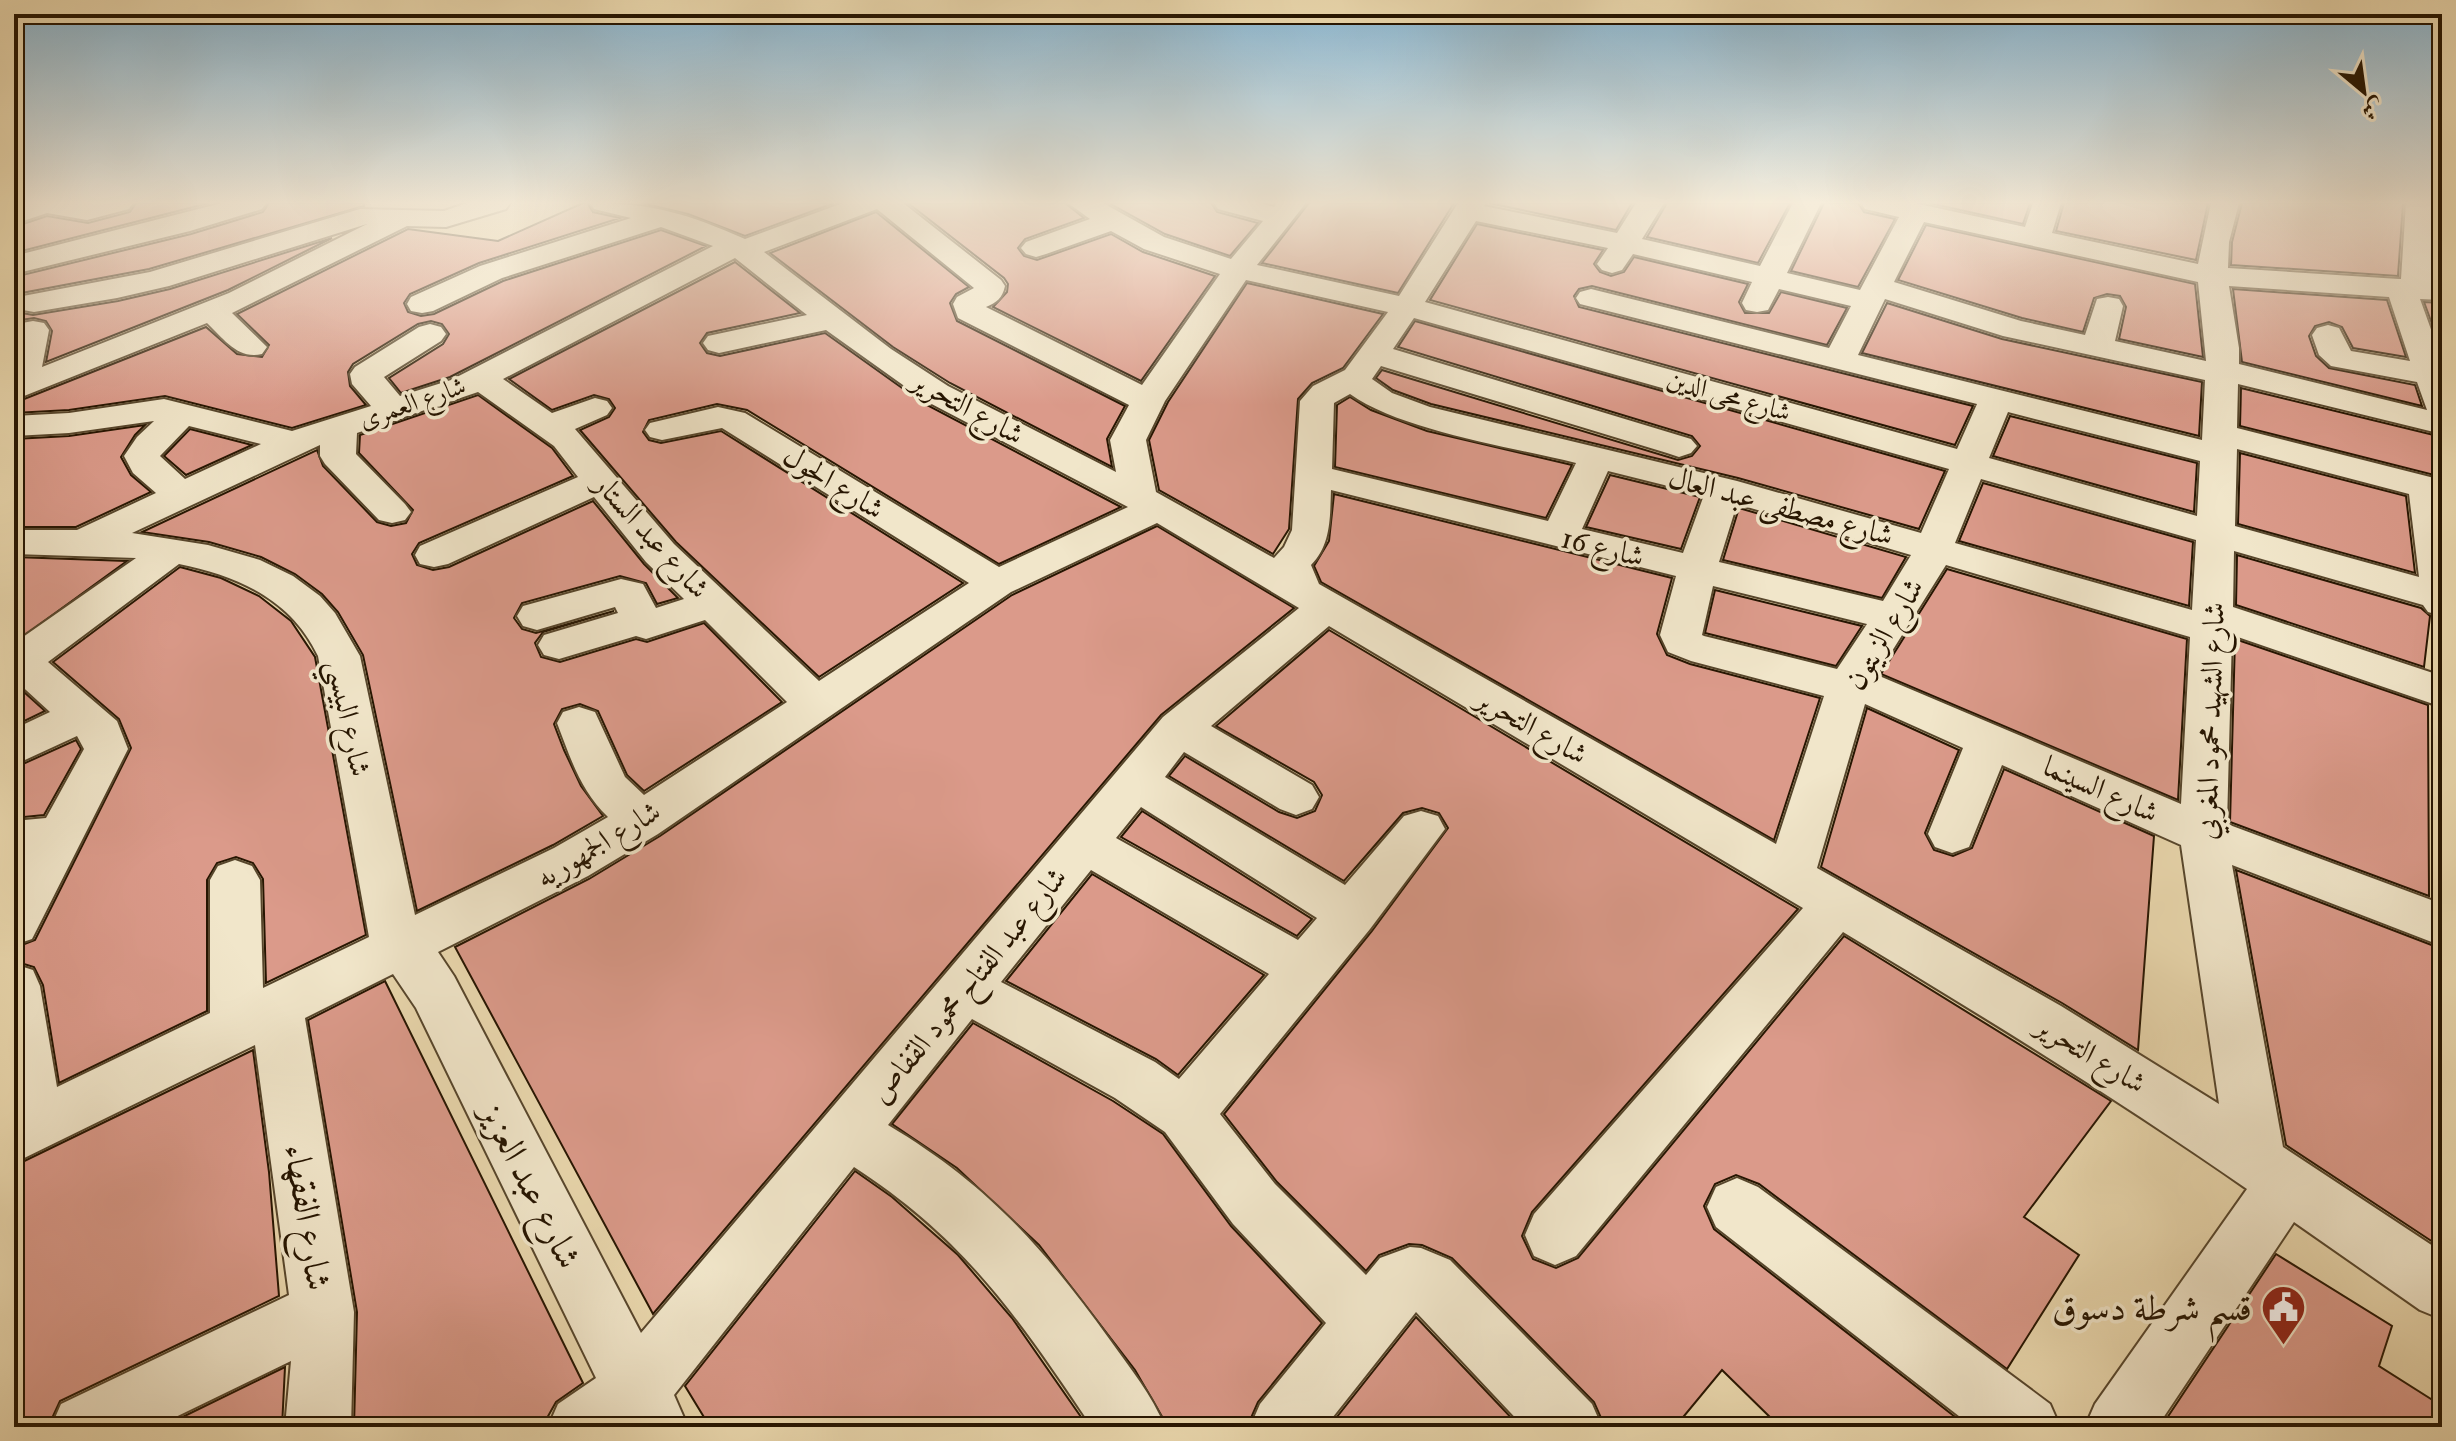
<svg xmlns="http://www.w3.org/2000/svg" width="2456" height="1441" viewBox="0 0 2456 1441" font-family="'IM FELL Double Pica',Amiri,serif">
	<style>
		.building { fill: #db9a8a; stroke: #261501; stroke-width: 2 }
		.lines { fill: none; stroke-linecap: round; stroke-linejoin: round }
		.minor-casing { stroke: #57462c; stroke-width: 4 }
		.minor { fill: #f1e6ca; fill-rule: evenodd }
		.labels { text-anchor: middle; stroke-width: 7; stroke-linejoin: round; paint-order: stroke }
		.far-street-label { font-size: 26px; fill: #261501; stroke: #f1e6ca }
		.street-label { font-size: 30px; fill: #261501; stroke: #f1e6ca }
		.near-street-label { font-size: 36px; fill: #261501; stroke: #f1e6ca }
		.near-poi-label { font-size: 36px; fill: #261501; stroke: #f1e6ca; text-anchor: end }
	</style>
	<rect width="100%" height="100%" fill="#ead8ae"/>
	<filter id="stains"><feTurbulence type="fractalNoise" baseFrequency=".0025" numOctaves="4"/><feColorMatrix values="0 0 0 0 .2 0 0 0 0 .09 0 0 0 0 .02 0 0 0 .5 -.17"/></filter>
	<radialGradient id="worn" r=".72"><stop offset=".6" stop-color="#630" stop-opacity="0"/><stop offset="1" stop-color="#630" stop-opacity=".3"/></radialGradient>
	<g class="building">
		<path d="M 136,203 L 209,203 L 14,253 L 14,227 L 47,216 L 88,223 L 130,212 Z"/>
		<path d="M 269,203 L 364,203 L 364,206 L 149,269 L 22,293 L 16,304 L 22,313 L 33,315 L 118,301 L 170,289 L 332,238 L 228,290 L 46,362 L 52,331 L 46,321 L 34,318 L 21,320 L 14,336 L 14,277 L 191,234 L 263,212 Z"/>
		<path d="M 583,203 L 587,203 L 593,212 L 620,218 L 479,263 L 410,294 L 404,303 L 408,312 L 421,316 L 434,314 L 503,281 L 661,230 L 706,246 L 450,377 L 401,393 L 389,378 L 443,344 L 449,334 L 442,324 L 431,321 L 418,324 L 353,364 L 348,372 L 350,386 L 366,405 L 292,428 L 165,396 L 69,410 L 14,413 L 14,403 L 206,327 L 237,354 L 262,357 L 269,345 L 237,314 L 408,229 L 498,241 Z"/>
		<path d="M 641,203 L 834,203 L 745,236 L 688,214 Z"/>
		<path d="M 908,203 L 1065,203 L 1084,218 L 1025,239 L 1018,248 L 1024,256 L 1037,260 L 1111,234 L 1143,252 L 1215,276 L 1141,381 L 993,307 L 1007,292 L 1008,284 L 1004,278 Z"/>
		<path d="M 1109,203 L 1211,203 L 1217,212 L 1258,223 L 1230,256 L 1165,234 Z"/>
		<path d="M 1309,203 L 1454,203 L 1398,293 L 1262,263 Z"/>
		<path d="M 1489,203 L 1632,203 L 1616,230 Z"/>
		<path d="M 1667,203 L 1790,203 L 1758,263 L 1647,237 Z"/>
		<path d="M 1824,203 L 1858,203 L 1864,212 L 1895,219 L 1858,287 L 1791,271 Z"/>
		<path d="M 1929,203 L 2030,203 L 2023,224 Z"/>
		<path d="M 2064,203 L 2208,203 L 2196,260 L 2056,231 Z"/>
		<path d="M 2242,203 L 2403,203 L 2398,276 L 2231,265 L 2232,242 Z"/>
		<path d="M 2437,203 L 2442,203 L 2442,279 L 2434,278 Z"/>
		<path d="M 876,212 L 969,287 L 956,294 L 950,303 L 957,321 L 1125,406 L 1107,439 L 1112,467 L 950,383 L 893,347 L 770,253 Z"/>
		<path d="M 1477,224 L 1603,250 L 1594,264 L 1600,272 L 1611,276 L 1624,272 L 1634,257 L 1748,284 L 1739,302 L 1745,313 L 1769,313 L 1781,292 L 1847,308 L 1827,345 L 1592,286 L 1579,289 L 1574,296 L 1579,307 L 1973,406 L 1955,445 L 1430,300 Z"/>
		<path d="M 1926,225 L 2195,284 L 2203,357 L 2119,339 L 2126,307 L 2120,296 L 2107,294 L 2094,298 L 2083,332 L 2022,318 L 1898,280 Z"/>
		<path d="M 735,262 L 800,313 L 707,333 L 700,343 L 707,353 L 720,356 L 825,333 L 923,403 L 1121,507 L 999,564 L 747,410 L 717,404 L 649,420 L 643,432 L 649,440 L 661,443 L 721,431 L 963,583 L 819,677 L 676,542 L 580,430 L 609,417 L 615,408 L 609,399 L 594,395 L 552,410 L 509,379 Z"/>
		<path d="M 1247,283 L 1383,314 L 1343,368 L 1312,383 L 1298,399 L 1289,529 L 1273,554 L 1159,490 L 1149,440 L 1168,402 Z"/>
		<path d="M 2233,289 L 2387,300 L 2406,357 L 2353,348 L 2342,327 L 2329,322 L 2315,326 L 2309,336 L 2316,356 L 2329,368 L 2415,385 L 2422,406 L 2242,362 Z"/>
		<path d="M 2424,302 L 2442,303 L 2442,351 Z"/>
		<path d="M 1887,303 L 2002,339 L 2202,382 L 2199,436 L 1862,353 Z"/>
		<path d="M 1415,321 L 1945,471 L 1919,529 L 1738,478 L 1431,404 L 1393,390 L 1376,378 L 1382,370 L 1678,460 L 1692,456 L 1700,446 L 1692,436 L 1398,347 Z"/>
		<path d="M 2241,388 L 2442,437 L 2442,477 L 2240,426 Z"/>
		<path d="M 478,395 L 552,448 L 573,476 L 419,543 L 412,554 L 417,565 L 433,570 L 449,567 L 593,501 L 644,564 L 678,598 L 657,604 L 646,583 L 620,576 L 522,603 L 514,618 L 522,629 L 536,633 L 614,611 L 543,632 L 535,643 L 541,657 L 560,662 L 636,639 L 647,642 L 704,623 L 782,702 L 644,791 L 627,775 L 598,711 L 580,704 L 562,709 L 554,724 L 564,750 L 581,786 L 603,816 L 553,845 L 417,911 L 363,655 L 338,612 L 322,594 L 295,574 L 261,557 L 209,542 L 142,532 L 317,450 L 323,466 L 377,522 L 391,526 L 406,523 L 413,510 L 359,453 L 360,435 Z"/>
		<path d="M 1350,397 L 1371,410 L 1427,431 L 1572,465 L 1546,518 L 1335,467 L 1337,405 Z"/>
		<path d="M 2010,416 L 2197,463 L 2194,512 L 1993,456 Z"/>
		<path d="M 145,425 L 135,435 L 121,457 L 131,475 L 151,492 L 76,527 L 14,527 L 14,439 L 69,436 Z"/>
		<path d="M 190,429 L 252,445 L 186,475 L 164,456 Z"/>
		<path d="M 2240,453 L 2406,496 L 2415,573 L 2238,524 Z"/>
		<path d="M 1610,475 L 1700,497 L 1681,549 L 1586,527 Z"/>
		<path d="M 1983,483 L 2193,542 L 2189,606 L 1959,541 Z"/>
		<path d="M 1334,494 L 1672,578 L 1657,634 L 1667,655 L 1690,664 L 1820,698 L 1774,840 L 1321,582 L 1314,566 L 1329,541 Z"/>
		<path d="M 1739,508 L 1906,557 L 1882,598 L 1723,560 Z"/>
		<path d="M 1157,526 L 1294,608 L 1161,715 L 653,1314 L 455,947 L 589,879 L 660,836 L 1012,595 Z"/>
		<path d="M 2237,555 L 2421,608 L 2430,616 L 2424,667 L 2236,605 Z"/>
		<path d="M 14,557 L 127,561 L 14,643 Z"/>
		<path d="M 180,567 L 221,578 L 259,596 L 291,621 L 315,657 L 366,935 L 266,983 L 263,879 L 253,863 L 236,857 L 217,863 L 207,880 L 207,1011 L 59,1083 L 43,985 L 34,967 L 14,961 L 14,948 L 35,940 L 131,748 L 119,719 L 53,662 Z"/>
		<path d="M 1947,569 L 2187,639 L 2178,800 L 1881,674 Z"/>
		<path d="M 1715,590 L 1862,626 L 1836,666 L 1705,633 Z"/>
		<path d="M 1329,630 L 1798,909 L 1532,1212 L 1522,1236 L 1533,1259 L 1556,1268 L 1578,1258 L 1844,936 L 2111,1101 L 2024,1217 L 2079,1255 L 2007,1369 L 1759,1184 L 1736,1175 L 1715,1184 L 1704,1206 L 1714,1229 L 1968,1427 L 1780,1427 L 1722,1370 L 1675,1427 L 1605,1427 L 1594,1402 L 1452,1258 L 1422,1245 L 1409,1244 L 1379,1255 L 1366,1271 L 1277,1182 L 1224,1114 L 1372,931 L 1448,828 L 1439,813 L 1422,808 L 1403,813 L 1344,881 L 1169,776 L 1185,756 L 1279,812 L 1297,818 L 1315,811 L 1322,795 L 1314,782 L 1216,726 Z"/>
		<path d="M 2235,639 L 2428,705 L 2429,896 L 2230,822 Z"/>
		<path d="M 14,683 L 45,711 L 14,726 Z"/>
		<path d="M 1867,708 L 1959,750 L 1925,833 L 1934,850 L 1953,856 L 1972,848 L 2004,769 L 2154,836 L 2138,1050 L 2062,1003 L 1821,867 Z"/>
		<path d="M 76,740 L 81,749 L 44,815 L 14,818 L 14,768 Z"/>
		<path d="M 1142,811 L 1312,919 L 1297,936 L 1121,837 Z"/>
		<path d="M 2236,870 L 2442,949 L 2442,1248 L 2286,1145 Z"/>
		<path d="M 1092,874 L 1264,975 L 1178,1075 L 1156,1059 L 1006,981 Z"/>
		<path d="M 385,981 L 583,1383 L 556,1402 L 542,1427 L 354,1427 L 357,1312 L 308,1020 Z"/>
		<path d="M 973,1023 L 1113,1101 L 1163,1134 L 1231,1226 L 1322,1323 L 1258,1402 L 1247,1427 L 1168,1427 L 1135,1370 L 1039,1245 L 957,1168 L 892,1124 Z"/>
		<path d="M 253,1050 L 269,1172 L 279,1296 L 60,1401 L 48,1427 L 14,1427 L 14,1166 Z"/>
		<path d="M 855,1171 L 892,1197 L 958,1255 L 1012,1318 L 1088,1427 L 710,1427 L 685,1386 Z"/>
		<path d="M 2276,1254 L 2392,1326 L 2379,1366 L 2442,1406 L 2442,1427 L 2161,1427 Z"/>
		<path d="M 1416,1317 L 1520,1427 L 1329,1427 Z"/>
		<path d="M 285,1367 L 282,1427 L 162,1427 Z"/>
	</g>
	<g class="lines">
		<defs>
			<g id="minor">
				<path d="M 22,203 L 133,203 L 129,209 L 87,220 L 47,213 L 14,224 L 14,206 Z"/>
				<path d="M 222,203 L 266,203 L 262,209 L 190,231 L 14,274 L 14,256 Z"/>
				<path d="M 467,203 L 510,203 L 506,209 L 446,227 L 407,226 L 232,313 L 267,347 L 262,354 C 238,360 224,339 207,323 L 14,400 L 14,345 L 22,323 L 33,321 L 44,323 L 49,330 L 42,367 L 229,293 L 367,224 L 169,286 L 117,298 L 34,312 L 23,310 L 19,303 L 23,296 L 150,272 L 360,209 L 444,211 Z"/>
				<path d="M 590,203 C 653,203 688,214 745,239 L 843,203 L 903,203 L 1001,280 L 1005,286 C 1002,299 997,302 986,307 L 1142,385 L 1220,274 L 1144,249 L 1111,231 L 1046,254 L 1036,257 L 1026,254 L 1021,248 L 1026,242 L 1090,219 L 1068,203 L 1103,203 L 1164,237 L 1231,259 L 1263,221 L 1218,209 L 1214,203 L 1260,203 L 1274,207 L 1277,203 L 1306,203 L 1257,265 L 1399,296 L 1458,203 L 1486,203 L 1484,206 L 1617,233 L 1636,203 L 1664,203 L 1642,239 L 1760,266 L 1793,203 L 1821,203 L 1787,273 L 1860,290 L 1899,217 L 1865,209 L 1861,203 L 1914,203 L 2025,227 L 2033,203 L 2061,203 L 2052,233 L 2198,264 L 2211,203 L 2239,203 L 2229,242 L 2228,268 L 2399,279 L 2401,279 L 2406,203 L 2434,203 L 2431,281 L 2442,282 L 2442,300 L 2420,299 L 2442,360 L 2442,434 L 2238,384 L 2237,428 L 2442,480 L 2442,616 L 2428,612 L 2423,605 L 2234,551 L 2233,607 L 2442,676 L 2442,707 L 2232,635 L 2227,824 L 2442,904 L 2442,946 L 2232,865 L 2283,1147 L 2442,1252 L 2442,1319 L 2420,1310 L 2294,1222 L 2157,1427 L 2085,1427 L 2095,1404 L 2247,1189 C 2116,1098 1980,1014 1843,932 L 1576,1256 L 1555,1265 L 1534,1256 L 1525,1235 L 1534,1214 L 1803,908 L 1329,626 L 1211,726 L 1312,785 L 1319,797 L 1312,809 L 1296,815 L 1280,809 L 1184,752 L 1165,777 L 1345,885 L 1404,816 L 1421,811 L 1438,816 L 1445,829 L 1370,929 L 1220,1114 L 1275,1184 L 1366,1275 L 1380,1258 L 1410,1247 L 1421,1248 L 1450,1260 L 1592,1404 L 1602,1427 L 1524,1427 L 1416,1312 L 1325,1427 L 1250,1427 L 1260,1404 L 1326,1323 L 1233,1224 L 1165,1132 L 1115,1098 L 972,1019 L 888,1125 C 987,1184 1043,1247 1110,1340 C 1130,1368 1152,1395 1165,1427 L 1092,1427 C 1019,1319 967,1240 854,1167 L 674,1395 L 688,1427 L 548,1427 L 558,1404 L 596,1378 L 416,1008 L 393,974 L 305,1018 L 354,1312 L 351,1427 L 285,1427 L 291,1361 L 155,1427 L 51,1427 L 61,1404 L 289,1295 L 255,1045 L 14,1163 L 14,964 L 33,970 L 40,986 L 57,1087 L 210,1013 L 210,880 L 218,866 L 235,860 L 252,866 L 260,880 L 263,988 L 369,937 L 318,656 C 291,599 238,576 179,564 L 48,662 L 117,721 L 128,749 L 32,939 L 14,945 L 14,877 L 24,858 L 14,859 L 14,821 L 46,818 L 84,749 L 77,736 L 14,765 L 14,729 L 50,712 L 14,679 L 14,647 L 23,637 L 136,558 L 14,554 L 14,530 L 77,530 L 156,493 L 133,473 L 124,456 L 137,437 L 154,421 L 69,433 L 14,436 L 14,416 L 69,413 L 164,399 L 292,431 L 371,406 L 352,384 L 350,374 L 355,367 L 419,327 L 430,324 L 441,327 L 446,334 L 441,341 L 384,377 L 400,396 L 451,380 L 713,246 L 661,227 L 502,278 L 433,311 L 422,313 L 411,311 L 407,304 L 411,297 L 480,266 L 631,218 L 594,209 ZM 877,209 L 974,288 L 957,297 L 953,304 L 958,318 L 1129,405 L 1110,440 L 1116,472 L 948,386 L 891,349 L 764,252 ZM 1476,221 L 1608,248 L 1597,264 L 1602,270 L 1612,273 L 1622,270 L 1633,254 L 1752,282 L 1742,303 L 1746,310 L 1757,312 L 1768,310 L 1779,289 L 1851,306 L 1829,348 L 1591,289 L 1580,292 L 1576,298 L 1580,304 L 1977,404 L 1957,449 L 1425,302 ZM 1924,222 L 2198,282 L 2206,361 L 2115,341 L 2123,306 L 2119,299 L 2108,297 L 2097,299 L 2085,335 L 2021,321 L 1894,282 ZM 735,258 L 807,315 L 708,336 L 703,343 L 708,350 L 719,353 L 826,330 L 924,400 L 1128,507 L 999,567 L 745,413 L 718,407 L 650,423 L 645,430 L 650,437 L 662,440 L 722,428 L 969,583 L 819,681 L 674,544 L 575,429 L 607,415 L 612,408 L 607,401 L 595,398 L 552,413 L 503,379 ZM 1246,280 L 1388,312 L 1345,370 L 1313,386 L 1300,401 L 1292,530 L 1284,547 L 1274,558 L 1156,492 L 1146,440 L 1165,401 ZM 2229,286 L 2389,297 L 2410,361 L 2351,351 L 2339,328 L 2328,325 L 2317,328 L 2312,335 L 2319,355 L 2331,366 L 2417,382 L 2427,410 L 2239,364 L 2239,348 ZM 1885,299 L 2003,336 L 2205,380 L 2202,440 L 1858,355 ZM 1414,318 L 1949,469 L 1921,533 L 1737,481 L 1430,407 L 1392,393 L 1372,379 L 1381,366 L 1667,453 L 1679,457 L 1691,453 L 1697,446 L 1691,439 L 1393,349 ZM 478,392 L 554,446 L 578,477 L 420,546 L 415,555 L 420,564 L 434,567 L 448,564 L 594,497 L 646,562 L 684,599 L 656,608 L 643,584 L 621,579 L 523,606 L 517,616 L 523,626 L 537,630 L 615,607 L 618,613 L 544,635 L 538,645 L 544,655 L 559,659 L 636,636 L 646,639 L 705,620 L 787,702 L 644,795 L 625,777 L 595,712 L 579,707 L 563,712 L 557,723 C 571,759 580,790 608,817 L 554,848 L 415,915 L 360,656 L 335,613 L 320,596 L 293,576 L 260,560 L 208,545 L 132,533 L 320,445 L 320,456 L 325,464 L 379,520 L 392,523 L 405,520 L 411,512 L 405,504 L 356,454 L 357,433 ZM 1350,394 C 1402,431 1512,447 1576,463 L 1548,521 L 1332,469 L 1334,403 ZM 2008,412 L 2200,461 L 2197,516 L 1989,458 ZM 189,426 L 261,444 L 185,479 L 160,456 ZM 2237,449 L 2409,494 L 2419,577 L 2235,526 ZM 1608,471 L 1704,495 L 1683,553 L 1582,529 ZM 1981,479 L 2196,540 L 2192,610 L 1955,543 ZM 1331,490 L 1676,576 L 1660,635 L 1668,652 L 1691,661 L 1824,696 L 1776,844 L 1319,584 L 1311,565 C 1331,545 1330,518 1331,490 ZM 1737,504 L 1911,555 L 1883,601 L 1719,562 ZM 1157,523 L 1299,608 L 1163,717 L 641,1333 L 454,976 L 438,952 L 588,876 L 658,834 L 1011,592 ZM 1946,565 L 2190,637 L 2181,804 L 1877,675 ZM 1713,586 L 1867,624 L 1837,669 L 1704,636 L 1702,635 ZM 1865,704 L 1963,748 L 1928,834 L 1935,847 L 1952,853 L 1969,847 L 2002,765 L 2181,845 L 2219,1104 L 2061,1006 L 1817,868 ZM 1141,807 L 1317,918 L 1298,940 L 1116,838 ZM 1091,870 L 1269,974 L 1179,1079 L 1155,1062 L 1001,982 Z"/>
				<path d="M 1737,1178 L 1758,1187 L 2050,1404 L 2060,1427 L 1973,1427 L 1716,1227 L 1707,1207 L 1716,1187 Z"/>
			</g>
		</defs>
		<use href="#minor" class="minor-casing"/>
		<use href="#minor" class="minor"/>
	</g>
	<linearGradient id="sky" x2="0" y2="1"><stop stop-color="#88b6d2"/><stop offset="0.5" stop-color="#f6eddb"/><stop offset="1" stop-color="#f6eddb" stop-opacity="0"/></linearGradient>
	<rect width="2456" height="405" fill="url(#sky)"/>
	<defs>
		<symbol id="civic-pin" viewBox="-11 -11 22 30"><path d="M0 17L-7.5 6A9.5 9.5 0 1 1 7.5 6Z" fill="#8f2418" stroke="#f1e6ca"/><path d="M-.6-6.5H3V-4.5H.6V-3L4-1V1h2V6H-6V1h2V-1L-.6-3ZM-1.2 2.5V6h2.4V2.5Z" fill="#fff"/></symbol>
	</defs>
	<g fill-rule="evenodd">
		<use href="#civic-pin" x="2258" y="1282" width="51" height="69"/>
	</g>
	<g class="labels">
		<g class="far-street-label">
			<text transform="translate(1729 395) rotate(16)" y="9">شارع محى الدين</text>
			<text transform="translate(412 402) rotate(-19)" y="9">شارع العمرى</text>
		</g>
		<g class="street-label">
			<text transform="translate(968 407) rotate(29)" y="10">شارع التحرير</text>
			<text transform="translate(834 482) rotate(32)" y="10">شارع الجول</text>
			<text transform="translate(1781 506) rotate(15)" y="10">شارع مصطفى عبد العال</text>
			<text transform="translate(652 536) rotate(48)" y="10">شارع عبد الستار</text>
			<text transform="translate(1603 547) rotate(14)" y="10">شارع 16</text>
			<text transform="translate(1884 634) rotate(-59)" y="10">شارع الزيتون</text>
			<text transform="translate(349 718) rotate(78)" y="10">شارع البيسي</text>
			<text transform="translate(2210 721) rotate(-88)" y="10">شارع الشهيد محمود المغربي</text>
			<text transform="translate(1532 726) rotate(30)" y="10">شارع التحرير</text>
			<text transform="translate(2101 789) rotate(24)" y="10">شارع السينما</text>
			<text transform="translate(598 844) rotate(-31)" y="10">شارع الجمهوريه</text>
			<text transform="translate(968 985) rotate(-51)" y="10">شارع عبد الفتاح محمود القفاص</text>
			<text transform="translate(2091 1054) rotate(31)" y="10">شارع التحرير</text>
		</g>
		<g class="near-street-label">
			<text transform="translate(532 1185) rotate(63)" y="13">شارع عبد العزيز</text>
			<text transform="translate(309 1217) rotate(81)" y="13">شارع الفقهاء</text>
		</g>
		<g class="near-poi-label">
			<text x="2252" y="1320">قسم شرطة دسوق</text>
		</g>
	</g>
	<rect width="2456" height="1441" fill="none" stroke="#ead8ae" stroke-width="48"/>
	<rect x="16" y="16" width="2424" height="1409" fill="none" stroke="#261501" stroke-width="4"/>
	<rect x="24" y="24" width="2408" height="1393" fill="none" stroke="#261501" stroke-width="2"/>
	<g transform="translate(2364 92) rotate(151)" stroke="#f1e6ca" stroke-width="6" paint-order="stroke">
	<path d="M0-6L14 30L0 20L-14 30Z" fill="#261501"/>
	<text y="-12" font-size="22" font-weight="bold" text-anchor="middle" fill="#261501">ش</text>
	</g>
	<rect width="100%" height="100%" filter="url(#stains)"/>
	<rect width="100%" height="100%" fill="url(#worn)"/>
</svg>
